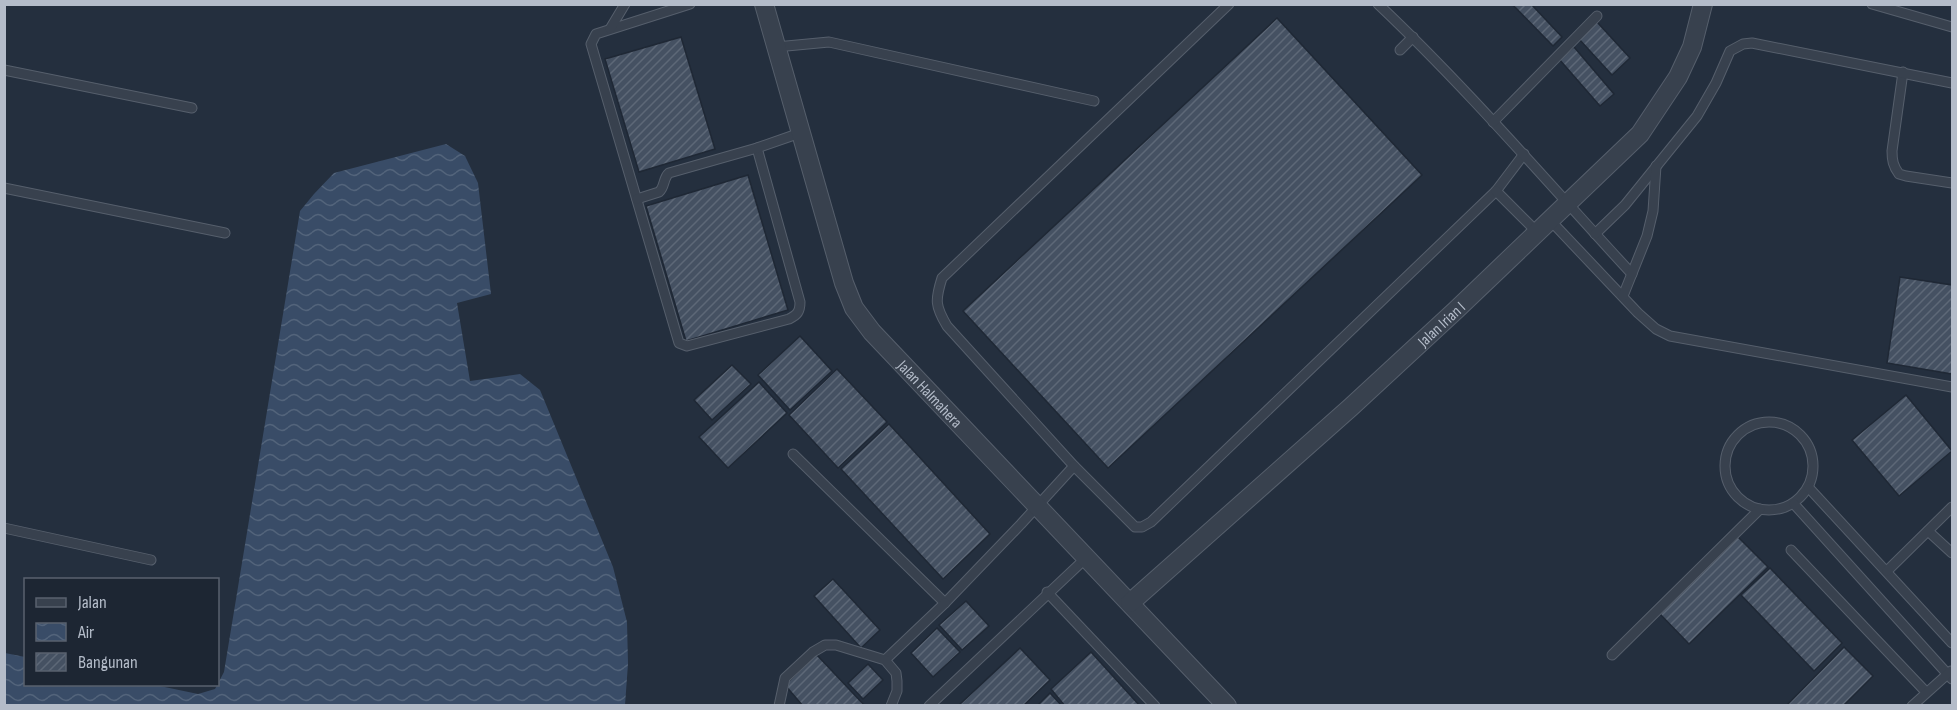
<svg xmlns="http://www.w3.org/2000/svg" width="1957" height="710" viewBox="0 0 1957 710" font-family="'Sofia Sans Condensed',sans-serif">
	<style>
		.water { fill: url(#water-waves) }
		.building { fill: url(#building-hatch); stroke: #1f2835; stroke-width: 1.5 }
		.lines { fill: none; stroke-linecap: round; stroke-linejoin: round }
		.service-casing { stroke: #565f6c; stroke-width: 11 }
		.minor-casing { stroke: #565f6c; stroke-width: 20 }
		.service { stroke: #38414e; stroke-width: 9 }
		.minor { stroke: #38414e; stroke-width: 18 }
		.labels { text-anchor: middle; stroke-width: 4.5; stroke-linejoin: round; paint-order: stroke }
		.street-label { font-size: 16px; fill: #b4bcc9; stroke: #1d2633 }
	</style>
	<defs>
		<pattern id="water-waves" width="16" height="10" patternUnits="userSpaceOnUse" patternTransform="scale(1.5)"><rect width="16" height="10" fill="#394c67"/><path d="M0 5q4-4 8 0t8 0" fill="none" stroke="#53647b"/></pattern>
		<pattern id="building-hatch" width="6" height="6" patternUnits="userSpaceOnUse" patternTransform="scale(1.5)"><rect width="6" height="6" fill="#455162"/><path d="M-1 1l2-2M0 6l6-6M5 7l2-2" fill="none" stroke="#5d6877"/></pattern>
	</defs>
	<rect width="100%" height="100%" fill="#242f3e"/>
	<path class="water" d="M 446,144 L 465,156 L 478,183 L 491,294 L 457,303 L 470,381 L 520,374 L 540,390 L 613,567 L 627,622 L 628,664 L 625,705 L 5,705 L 5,653 L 25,657 L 26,684 L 155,685 L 198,694 L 215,689 L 224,672 L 300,211 L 314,194 L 334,173 Z"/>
	<g class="building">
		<path d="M 1512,4 L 1531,4 L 1562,37 L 1553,46 Z"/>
		<path d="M 1277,18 L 1422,175 L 1108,468 L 963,311 Z"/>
		<path d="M 1597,22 L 1630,58 L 1612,75 L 1579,39 Z"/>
		<path d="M 681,37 L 715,149 L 639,172 L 605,59 Z"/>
		<path d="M 1574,47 L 1614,94 L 1600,106 L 1559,59 Z"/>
		<path d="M 748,175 L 788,310 L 686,341 L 646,206 Z"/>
		<path d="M 1900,277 L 1952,285 L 1952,374 L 1887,363 Z"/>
		<path d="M 800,336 L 832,371 L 790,410 L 758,375 Z"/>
		<path d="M 732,365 L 751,384 L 712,420 L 694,400 Z"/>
		<path d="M 837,369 L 887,422 L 838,468 L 789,415 Z"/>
		<path d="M 759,382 L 787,413 L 728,468 L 699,437 Z"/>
		<path d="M 1906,395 L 1952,451 L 1899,496 L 1852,440 Z"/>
		<path d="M 889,424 L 990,534 L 943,579 L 841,469 Z"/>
		<path d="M 1738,537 L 1768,567 L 1689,644 L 1660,614 Z"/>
		<path d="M 1770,568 L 1842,643 L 1814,671 L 1741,595 Z"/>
		<path d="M 833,579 L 880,630 L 861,648 L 814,596 Z"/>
		<path d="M 966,601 L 989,626 L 962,650 L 939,625 Z"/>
		<path d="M 937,628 L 960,652 L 933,677 L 911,653 Z"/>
		<path d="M 1844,647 L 1873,676 L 1843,706 L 1786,706 Z"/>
		<path d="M 1020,648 L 1050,680 L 1023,706 L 958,706 Z"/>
		<path d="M 1091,652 L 1140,706 L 1065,706 L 1051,689 Z"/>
		<path d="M 816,654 L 865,706 L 803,706 L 785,685 Z"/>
		<path d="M 868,664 L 883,680 L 863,699 L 848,683 Z"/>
		<path d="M 1050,693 L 1062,706 L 1037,706 Z"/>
	</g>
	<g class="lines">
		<defs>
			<g id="service">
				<path d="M 690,4 L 596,34 L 591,44 L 679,343 L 687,346 L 789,319 C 797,315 800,312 800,302 L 757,148"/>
				<path d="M 1229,4 L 942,278 C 935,300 935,306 947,326 L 1074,466 L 1135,527 L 1142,527 L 1151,522 L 1496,191 L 1524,154"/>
				<path d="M 1378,4 C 1468,89 1548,183 1632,274"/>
				<path d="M 1872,4 L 1952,27"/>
				<path d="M 610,29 L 625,4"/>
				<path d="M 776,47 L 829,42 L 1094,101"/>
				<path d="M 1400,50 L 1413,37"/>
				<path d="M 4,70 L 192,108"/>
				<path d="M 1903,72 L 1892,151 C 1892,160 1893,166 1899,174 L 1906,176 L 1952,183"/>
				<path d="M 1493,122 L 1597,16"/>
				<path d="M 4,188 L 225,233"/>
				<path d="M 1496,191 L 1537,232"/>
				<path d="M 637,199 L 659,192 C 665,187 663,178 669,173 L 757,148 L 800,133"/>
				<path d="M 1550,220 L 1638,313 L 1656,329 L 1670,336 L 1952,387"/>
				<path d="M 1595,234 L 1625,205 L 1697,116 L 1716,83 L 1730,51 L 1743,44 L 1752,43 L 1952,83"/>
				<path d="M 1623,296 L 1647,236 L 1653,211 L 1656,166"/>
				<circle cx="1769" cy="466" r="44"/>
				<path d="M 793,454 L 945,603 L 1021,524 L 1074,466"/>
				<path d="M 1809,488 L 1952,643"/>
				<path d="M 1794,504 L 1952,679"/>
				<path d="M 4,528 L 151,560"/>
				<path d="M 1928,531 L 1952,553"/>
				<path d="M 1791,550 L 1926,692"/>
				<path d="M 1887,571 L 1952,507"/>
				<path d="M 1047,592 L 1155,706"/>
				<path d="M 1612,655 L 1760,509"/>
				<path d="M 885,660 L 945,603"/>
				<path d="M 779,706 L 785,678 L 813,652 L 825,645 L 836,645 L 885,660 L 896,673 L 897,681 L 897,691 L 891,706"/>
				<path d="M 929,706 L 1087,557"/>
				<path d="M 1912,706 L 1951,671"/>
			</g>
			<g id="minor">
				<path id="s1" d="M 764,4 L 844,283 L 854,308 L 872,332 L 1227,706"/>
				<path id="s2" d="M 1130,603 L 1351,407 L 1456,310 L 1640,134 L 1678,77 L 1692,47 L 1703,4"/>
			</g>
		</defs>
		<use href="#service" class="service-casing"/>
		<use href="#minor" class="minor-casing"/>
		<use href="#service" class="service"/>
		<use href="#minor" class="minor"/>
	</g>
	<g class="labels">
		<g class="street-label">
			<text dy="6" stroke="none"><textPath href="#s2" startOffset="418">Jalan Irian I</textPath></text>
			<text dy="6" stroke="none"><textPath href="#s1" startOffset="432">Jalan Halmahera</textPath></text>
		</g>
	</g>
	<rect width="1957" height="710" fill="none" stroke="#b4bcc9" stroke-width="12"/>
	<rect x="24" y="578" width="195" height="108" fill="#1d2633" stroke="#59626f" stroke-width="1.5"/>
	<rect x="36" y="598" width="30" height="9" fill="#38414e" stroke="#59626f" stroke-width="1.5"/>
	<text x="78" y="608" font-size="18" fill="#b4bcc9">Jalan</text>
	<rect x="36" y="623" width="30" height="18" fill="url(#water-waves)" stroke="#59626f" stroke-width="1.5"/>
	<text x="78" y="638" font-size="18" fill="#b4bcc9">Air</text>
	<rect x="36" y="653" width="30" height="18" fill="url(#building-hatch)" stroke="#59626f" stroke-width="1.5"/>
	<text x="78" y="668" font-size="18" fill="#b4bcc9">Bangunan</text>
</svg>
